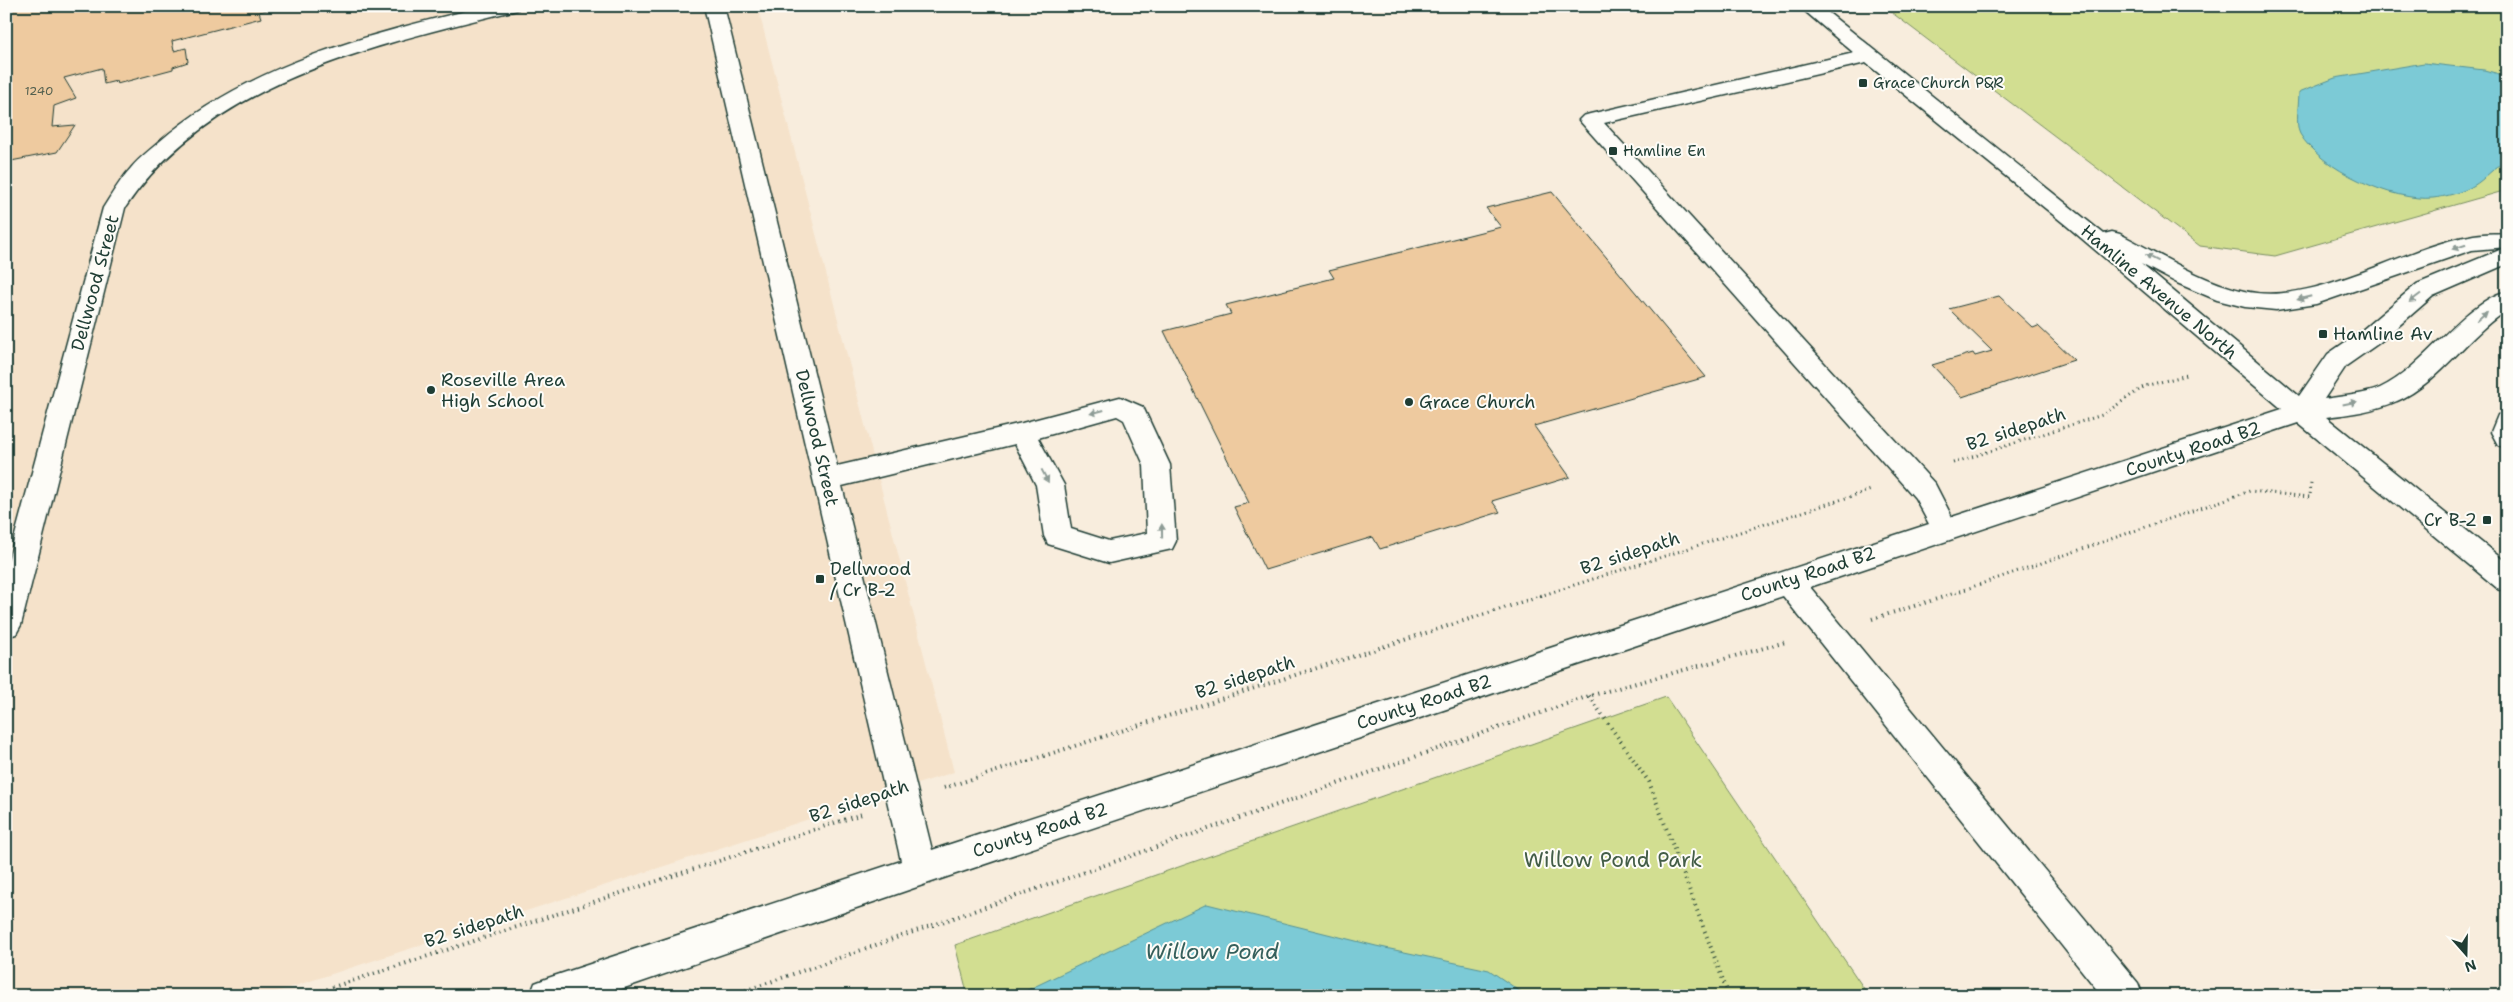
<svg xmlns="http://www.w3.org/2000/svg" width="2513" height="1002" viewBox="0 0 2513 1002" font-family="'Shantell Sans',sans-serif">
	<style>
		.built { fill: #f5e2ca }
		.green { fill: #d2de91; stroke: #788e62 }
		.water { fill: #7bcad6; stroke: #569295 }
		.building { fill: #eeca9f; stroke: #1f3d34 }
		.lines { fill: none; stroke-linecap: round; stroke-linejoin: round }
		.minor-casing { stroke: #1f3d34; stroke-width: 3 }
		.path-far1 { stroke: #1f3d34; stroke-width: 3; stroke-dasharray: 1 4; stroke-linecap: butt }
		.path { stroke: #1f3d34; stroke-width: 4; stroke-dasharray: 1 4.5; stroke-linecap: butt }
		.minor { fill: #fdfcf7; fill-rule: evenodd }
		.oneway { fill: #8e9c96 }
		.poi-dot { fill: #1f3d34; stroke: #fdfcf7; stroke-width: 2 }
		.labels { text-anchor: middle; stroke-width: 4; stroke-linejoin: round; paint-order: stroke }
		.far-number-label { font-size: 12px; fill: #53604f }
		.far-poi-label { font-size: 15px; fill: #1f3d34; stroke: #fdfcf7; text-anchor: start }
		.street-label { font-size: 18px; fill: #1f3d34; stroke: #fdfcf7 }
		.poi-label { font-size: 18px; fill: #1f3d34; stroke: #fdfcf7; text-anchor: start }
		.near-park-label { font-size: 21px; fill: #435d47; stroke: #fdfcf7 }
		.near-water-label { font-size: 22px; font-style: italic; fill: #36605c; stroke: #fdfcf7 }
	</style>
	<rect width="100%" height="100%" fill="#f8eddd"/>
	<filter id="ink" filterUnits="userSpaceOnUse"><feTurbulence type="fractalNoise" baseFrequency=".02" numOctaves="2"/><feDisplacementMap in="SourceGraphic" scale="10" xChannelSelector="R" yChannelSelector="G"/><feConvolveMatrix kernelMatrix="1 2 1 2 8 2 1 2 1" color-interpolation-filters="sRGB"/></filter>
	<g filter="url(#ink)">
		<path class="built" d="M 6,6 L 754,6 L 758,8 L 954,772 L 264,996 L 6,996 Z"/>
		<g class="green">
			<path d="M 1883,6 L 2507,6 L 2507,190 L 2275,256 L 2200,246 Z"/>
			<path d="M 1666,697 L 1869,996 L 968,996 L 955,945 Z"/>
		</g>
		<g class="water">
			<path d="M 2424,63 L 2484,70 L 2507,76 L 2507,162 C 2493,166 2486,179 2473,186 C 2464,192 2444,197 2433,198 C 2394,202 2320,169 2300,134 C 2295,125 2299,103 2299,92 L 2335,78 Z"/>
			<path d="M 1207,904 L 1376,946 L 1489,970 L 1527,996 L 1015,996 Z"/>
		</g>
		<g class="building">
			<path d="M 6,6 L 283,6 L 259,12 L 261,18 L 172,41 L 174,51 L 186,48 L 188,62 L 173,67 L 173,69 L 117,84 L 116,81 L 104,84 L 102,68 L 64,78 L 76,98 L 54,106 L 52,127 L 75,125 L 57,152 L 6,162 Z"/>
			<path d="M 1552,192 L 1706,377 L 1534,426 L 1570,477 L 1492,501 L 1500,512 L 1380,549 L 1373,537 L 1265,570 L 1234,507 L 1249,503 L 1164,331 L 1231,314 L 1226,305 L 1334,278 L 1329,270 L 1501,227 L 1486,208 Z"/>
			<path d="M 1999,296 L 2033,328 L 2038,326 L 2074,360 L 1962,397 L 1932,365 L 1973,353 L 1975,356 L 1992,351 L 1949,309 Z"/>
		</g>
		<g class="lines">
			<defs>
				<g id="minor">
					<path d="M 486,6 L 519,6 L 517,10 C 377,45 210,80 125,208 L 21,625 L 16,634 L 6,637 L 6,569 L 103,208 C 112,194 120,180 131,168 C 139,158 150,150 159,142 C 250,63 371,34 486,6 Z"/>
					<path d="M 704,6 L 724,6 L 837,466 L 1022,423 L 1120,397 L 1143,407 L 1170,465 L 1176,541 L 1172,549 L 1109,563 L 1048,544 L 1044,536 L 1036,485 L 1015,444 L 842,486 L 932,850 L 1929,524 L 1915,498 L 1579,120 L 1583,116 L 1590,114 L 1854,53 L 1799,6 L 1820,6 L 2104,234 L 2112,232 L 2120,234 C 2160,254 2200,281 2244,291 C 2313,307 2400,249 2469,236 C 2481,233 2494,234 2507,233 L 2507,264 L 2433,296 L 2379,343 L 2346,366 L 2324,399 C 2342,396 2364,395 2380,388 C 2426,367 2460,304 2507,291 L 2507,310 C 2469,334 2438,384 2397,401 C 2375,411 2350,414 2326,417 L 2507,563 L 2507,591 L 2497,588 L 2298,423 L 1810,587 L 2138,983 L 2143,996 L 2102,996 L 1783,596 L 920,886 L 601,996 L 530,996 L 535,983 L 548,978 L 901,861 ZM 1866,63 L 2067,226 L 2282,409 L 1952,517 L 1935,484 L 1604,123 ZM 2507,247 L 2417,284 L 2361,331 L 2328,354 L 2299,396 L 2141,264 L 2177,283 L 2217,300 L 2245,307 L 2276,310 L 2316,304 L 2472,250 ZM 1117,416 L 1124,420 L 1144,465 L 1147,533 L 1109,541 L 1071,529 L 1064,485 L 1038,438 Z"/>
					<path d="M 2507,413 L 2507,448 L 2498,445 L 2491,432 L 2498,415 Z"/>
				</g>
			</defs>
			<use href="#minor" class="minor-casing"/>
			<g class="path-far1">
				<path d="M 1953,463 L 2102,415 L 2145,386 L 2187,375"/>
				<path d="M 1540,596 L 1871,490"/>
				<path d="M 1946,596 L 2250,491 L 2310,497 L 2311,482"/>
			</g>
			<g class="path">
				<path d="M 1872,619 L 1950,595"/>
				<path d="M 1589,696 L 1649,782 L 1729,996"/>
				<path d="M 944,788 L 1544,595"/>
				<path d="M 306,996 L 862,814"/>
				<path d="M 730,996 L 1589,696 L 1786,642"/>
			</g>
			<use href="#minor" class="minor"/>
		</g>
		<defs><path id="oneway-solid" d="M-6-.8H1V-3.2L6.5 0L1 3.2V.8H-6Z" transform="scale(1.25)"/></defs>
		<g class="oneway">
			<use href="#oneway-solid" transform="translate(2459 247) rotate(162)"/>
			<use href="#oneway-solid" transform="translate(2152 258) rotate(-153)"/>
			<use href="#oneway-solid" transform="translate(2304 298) rotate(166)"/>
			<use href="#oneway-solid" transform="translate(2415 298) rotate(143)"/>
			<use href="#oneway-solid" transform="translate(2482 316) rotate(-41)"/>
			<use href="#oneway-solid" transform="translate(2350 403) rotate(-11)"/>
			<use href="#oneway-solid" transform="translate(1097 412) rotate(165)"/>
			<use href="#oneway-solid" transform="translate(1045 476) rotate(62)"/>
			<use href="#oneway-solid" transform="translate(1162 531) rotate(-91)"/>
		</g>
	</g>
	<g class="poi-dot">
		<rect x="1858" y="78" width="10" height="10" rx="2.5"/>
		<rect x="1608" y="146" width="10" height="10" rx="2.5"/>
		<rect x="2318" y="329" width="10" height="10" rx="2.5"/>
		<circle cx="431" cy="390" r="5"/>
		<circle cx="1409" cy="402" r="5"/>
		<rect x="2482" y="515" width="10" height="10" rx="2.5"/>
		<rect x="815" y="574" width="10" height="10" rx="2.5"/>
	</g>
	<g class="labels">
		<g class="far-number-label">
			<text x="39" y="95">1240</text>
		</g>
		<g class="far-poi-label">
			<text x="1873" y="88">Grace Church P&amp;R</text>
			<text x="1623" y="156">Hamline En</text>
		</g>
		<g class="street-label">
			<text transform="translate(95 283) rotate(-75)" y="6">Dellwood Street</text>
			<text transform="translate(2159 292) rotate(40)" y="6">Hamline Avenue North</text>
			<text transform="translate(2016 429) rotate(-18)" y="6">B2 sidepath</text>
			<text transform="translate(817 438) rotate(77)" y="6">Dellwood Street</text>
			<text transform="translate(2193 449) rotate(-18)" y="6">County Road B2</text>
			<text transform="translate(1630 553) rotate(-18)" y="6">B2 sidepath</text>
			<text transform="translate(1808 574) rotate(-18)" y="6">County Road B2</text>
			<text transform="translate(1245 677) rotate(-18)" y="6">B2 sidepath</text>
			<text transform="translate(1424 702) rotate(-18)" y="6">County Road B2</text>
			<text transform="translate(859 801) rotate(-18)" y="6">B2 sidepath</text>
			<text transform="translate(1040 830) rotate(-18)" y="6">County Road B2</text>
			<text transform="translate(474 926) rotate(-18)" y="6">B2 sidepath</text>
		</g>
		<g class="poi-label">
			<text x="2333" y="340">Hamline Av</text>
			<text x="441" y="386">Roseville Area<tspan x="441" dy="21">High School</tspan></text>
			<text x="1419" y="408">Grace Church</text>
			<text x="2477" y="526" text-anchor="end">Cr B-2</text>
			<text x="830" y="575">Dellwood<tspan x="830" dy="21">/ Cr B-2</tspan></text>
		</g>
		<g class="near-park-label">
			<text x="1613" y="867">Willow Pond Park</text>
		</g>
		<g class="near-water-label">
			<text x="1212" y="959">Willow Pond</text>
		</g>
	</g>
	<rect width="2513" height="1002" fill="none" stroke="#fdfcf7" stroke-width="25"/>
	<rect x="12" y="12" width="2488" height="977" fill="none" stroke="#1f3d34" stroke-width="2" filter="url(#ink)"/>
	<g transform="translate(2466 954) rotate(160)" stroke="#fdfcf7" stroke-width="4" paint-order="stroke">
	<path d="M0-4L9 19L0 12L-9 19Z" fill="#1f3d34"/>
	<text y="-8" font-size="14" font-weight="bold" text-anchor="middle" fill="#1f3d34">N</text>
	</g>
</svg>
